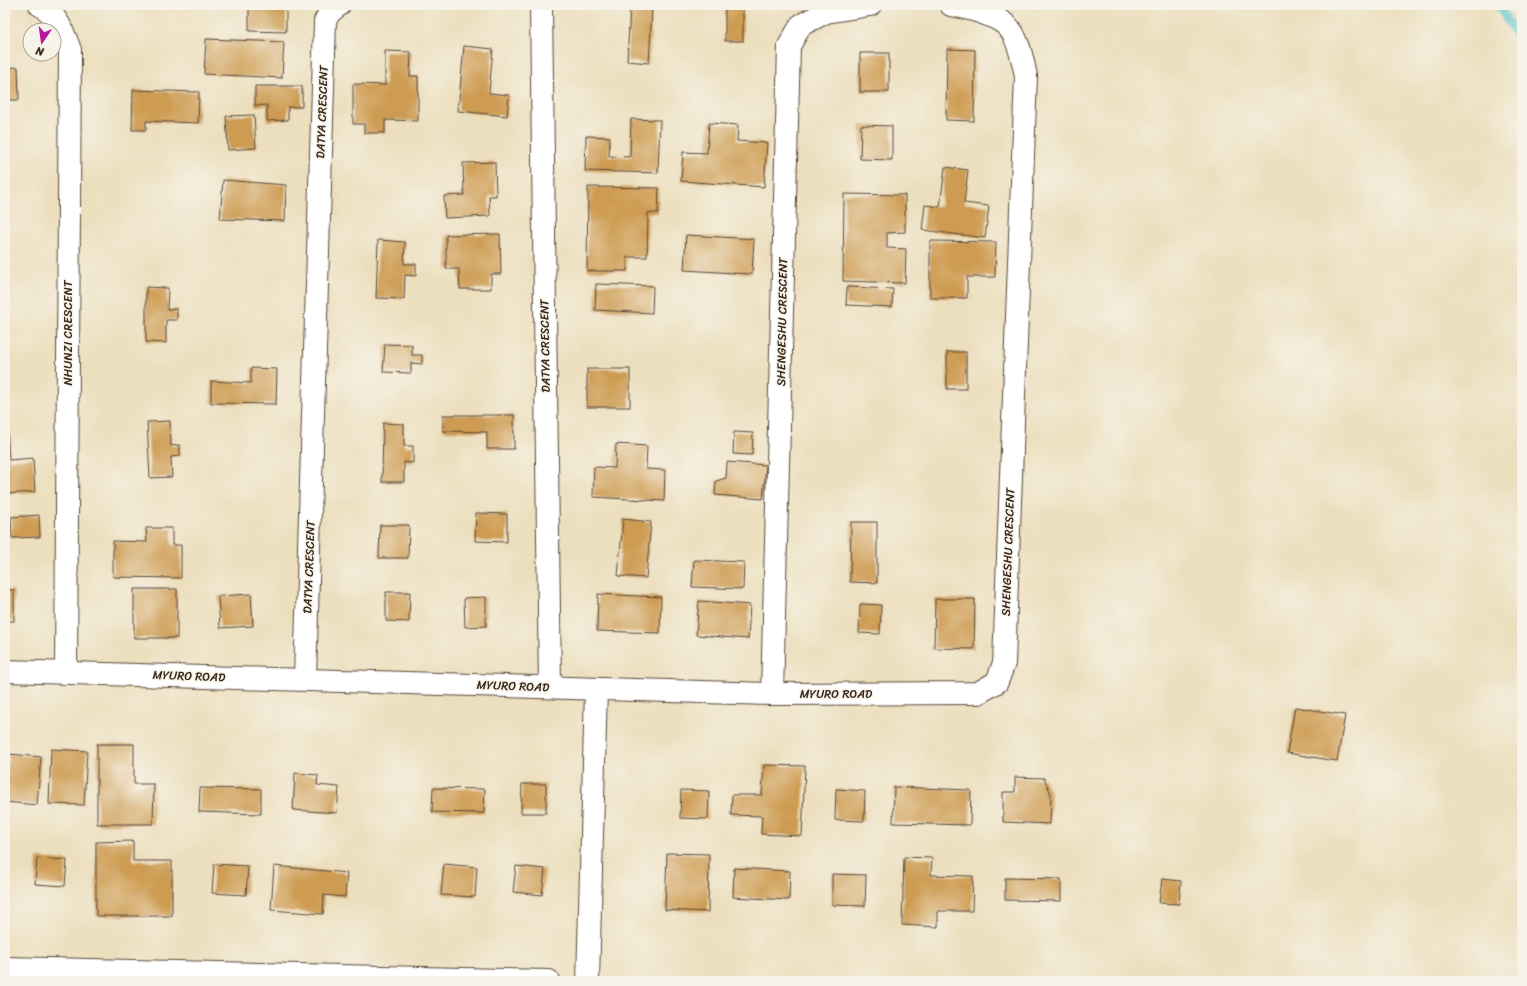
<svg xmlns="http://www.w3.org/2000/svg" width="1527" height="986" viewBox="0 0 1527 986" font-family="Sriracha,sans-serif">
	<style>
		.lines { fill: none; stroke-linecap: round; stroke-linejoin: round }
		.stream { stroke: #53c0cb; stroke-width: 9 }
		.building { fill: #cd9b51 }
		.minor-casing { stroke: #564536; stroke-width: 24 }
		.tertiary-casing { stroke: #564536; stroke-width: 24 }
		.minor { stroke: #fff; stroke-width: 22 }
		.tertiary { stroke: #fff; stroke-width: 22 }
		.labels { text-anchor: middle; stroke-width: 3; stroke-linejoin: round; paint-order: stroke }
		.street-label { font-size: 12px; fill: #3b2a1e; stroke: #f7f3e8 }
	</style>
	<rect width="100%" height="100%" fill="#f7f3e8"/>
	<filter id="ink" filterUnits="userSpaceOnUse"><feTurbulence type="fractalNoise" baseFrequency=".025" numOctaves="2"/><feDisplacementMap in="SourceGraphic" scale="8" xChannelSelector="R" yChannelSelector="G"/><feConvolveMatrix kernelMatrix="1 2 1 2 8 2 1 2 1" color-interpolation-filters="sRGB"/></filter>
	<filter id="wash" filterUnits="userSpaceOnUse"><feTurbulence type="fractalNoise" baseFrequency=".012" numOctaves="4" result="noise"/><feDisplacementMap in="SourceGraphic" scale="16" xChannelSelector="R" yChannelSelector="G"/><feGaussianBlur stdDeviation="0.9" result="paint"/><feColorMatrix in="noise" values="0 0 0 0 0 0 0 0 0 0 0 0 0 0 0 0 0 1.4 0 .05"/><feComposite in="paint" operator="in"/></filter>
	<g filter="url(#wash)">
		<rect width="100%" height="100%" fill="#ecdfbe"/>
		<g class="lines">
			<path class="stream" d="M 1498,5 L 1522,44"/>
		</g>
		<g id="blocks">
			<g class="building">
				<path d="M 249,5 L 286,5 L 286,32 L 249,31 Z"/>
				<rect x="725" y="6" width="18" height="35"/>
				<path d="M 630,7 L 652,9 L 649,63 L 627,61 Z"/>
				<path d="M 206,39 L 284,42 L 282,78 L 204,74 Z"/>
				<path d="M 464,46 L 493,49 L 489,93 L 509,95 L 507,116 L 458,111 Z"/>
				<path d="M 947,49 L 975,50 L 974,121 L 946,120 Z"/>
				<path d="M 385,51 L 411,52 L 410,76 L 418,76 L 418,121 L 385,120 L 385,133 L 364,133 L 364,124 L 353,124 L 353,84 L 385,85 Z"/>
				<rect x="860" y="53" width="29" height="39"/>
				<path d="M 18,67 L 19,100 L 5,100 L 5,68 Z"/>
				<path d="M 255,86 L 302,86 L 302,107 L 288,107 L 288,120 L 267,121 L 267,105 L 255,106 Z"/>
				<path d="M 133,90 L 199,92 L 198,123 L 146,121 L 146,130 L 132,130 Z"/>
				<path d="M 254,115 L 256,148 L 228,150 L 226,116 Z"/>
				<path d="M 631,119 L 660,120 L 658,173 L 585,171 L 586,136 L 610,137 L 609,156 L 630,157 Z"/>
				<path d="M 709,123 L 738,125 L 737,141 L 767,143 L 764,187 L 681,181 L 683,152 L 707,153 Z"/>
				<path d="M 861,125 L 892,126 L 892,160 L 860,159 Z"/>
				<path d="M 495,162 L 496,196 L 489,196 L 490,216 L 445,218 L 444,196 L 464,195 L 463,163 Z"/>
				<path d="M 945,167 L 968,170 L 964,203 L 989,206 L 985,238 L 922,230 L 925,205 L 940,207 Z"/>
				<path d="M 223,180 L 286,185 L 285,221 L 220,219 Z"/>
				<path d="M 588,187 L 659,188 L 658,213 L 648,213 L 647,257 L 627,257 L 627,271 L 587,271 Z"/>
				<path d="M 844,194 L 905,195 L 905,232 L 887,233 L 887,248 L 906,249 L 905,283 L 843,281 Z"/>
				<path d="M 500,234 L 501,274 L 491,274 L 491,289 L 460,289 L 459,269 L 446,269 L 446,235 Z"/>
				<path d="M 686,235 L 754,239 L 752,274 L 684,270 Z"/>
				<path d="M 378,240 L 405,242 L 404,264 L 416,264 L 416,276 L 405,275 L 404,299 L 376,298 Z"/>
				<path d="M 930,241 L 996,242 L 995,277 L 967,277 L 967,298 L 930,298 Z"/>
				<path d="M 596,284 L 653,286 L 652,313 L 595,310 Z"/>
				<path d="M 146,287 L 168,288 L 167,310 L 177,309 L 177,320 L 166,320 L 166,343 L 146,342 Z"/>
				<path d="M 847,287 L 893,289 L 892,307 L 846,305 Z"/>
				<path d="M 385,344 L 412,345 L 412,355 L 422,355 L 422,364 L 411,363 L 411,373 L 383,372 Z"/>
				<rect x="947" y="352" width="19" height="37"/>
				<path d="M 251,368 L 277,369 L 276,404 L 211,403 L 211,381 L 251,383 Z"/>
				<rect x="587" y="369" width="43" height="38"/>
				<path d="M 443,415 L 514,415 L 514,449 L 487,449 L 487,432 L 443,431 Z"/>
				<path d="M 7,421 L 9,460 L 33,458 L 35,492 L 5,494 L 5,422 Z"/>
				<path d="M 170,421 L 171,446 L 180,445 L 180,456 L 171,457 L 172,477 L 150,478 L 147,422 Z"/>
				<path d="M 383,423 L 404,424 L 404,446 L 413,446 L 413,463 L 404,462 L 404,482 L 382,482 Z"/>
				<path d="M 734,432 L 753,433 L 752,455 L 733,454 Z"/>
				<path d="M 616,444 L 647,446 L 646,469 L 665,470 L 664,501 L 593,497 L 594,467 L 615,468 Z"/>
				<path d="M 727,462 L 766,465 L 763,499 L 715,495 L 716,481 L 726,478 Z"/>
				<path d="M 476,513 L 507,514 L 507,542 L 475,541 Z"/>
				<path d="M 39,515 L 40,537 L 12,538 L 11,517 Z"/>
				<path d="M 623,519 L 651,522 L 646,578 L 618,576 Z"/>
				<path d="M 851,522 L 877,522 L 877,583 L 850,582 Z"/>
				<path d="M 380,525 L 409,525 L 408,558 L 379,558 Z"/>
				<path d="M 146,528 L 172,528 L 172,545 L 181,545 L 181,578 L 113,577 L 113,541 L 147,542 Z"/>
				<path d="M 694,560 L 744,562 L 743,589 L 692,587 Z"/>
				<rect x="134" y="589" width="43" height="49"/>
				<rect x="5" y="590" width="9" height="31"/>
				<path d="M 386,592 L 410,592 L 409,622 L 386,621 Z"/>
				<path d="M 251,594 L 253,626 L 220,628 L 218,596 Z"/>
				<path d="M 598,594 L 661,597 L 660,633 L 597,631 Z"/>
				<path d="M 486,597 L 486,626 L 465,627 L 464,598 Z"/>
				<path d="M 935,599 L 975,599 L 974,649 L 934,648 Z"/>
				<path d="M 699,601 L 750,605 L 748,639 L 696,635 Z"/>
				<path d="M 860,604 L 881,605 L 880,634 L 859,633 Z"/>
				<path d="M 1295,707 L 1345,715 L 1337,761 L 1287,753 Z"/>
				<path d="M 97,744 L 134,744 L 134,784 L 154,784 L 153,824 L 97,824 Z"/>
				<path d="M 51,749 L 87,751 L 84,805 L 49,804 Z"/>
				<path d="M 9,754 L 41,757 L 37,805 L 5,802 Z"/>
				<path d="M 764,765 L 805,766 L 802,836 L 761,834 L 762,816 L 731,815 L 732,795 L 762,795 Z"/>
				<path d="M 295,773 L 318,775 L 317,785 L 339,787 L 337,813 L 293,810 Z"/>
				<path d="M 1015,777 L 1044,778 L 1051,794 L 1050,824 L 1003,822 L 1003,792 L 1015,792 Z"/>
				<path d="M 522,784 L 546,784 L 546,813 L 521,813 Z"/>
				<path d="M 894,787 L 971,790 L 970,825 L 893,823 Z"/>
				<path d="M 200,788 L 261,789 L 261,814 L 199,812 Z"/>
				<path d="M 433,788 L 485,789 L 484,813 L 432,812 Z"/>
				<path d="M 836,789 L 865,791 L 864,821 L 835,820 Z"/>
				<path d="M 681,790 L 709,791 L 708,819 L 680,818 Z"/>
				<path d="M 133,841 L 133,861 L 172,861 L 172,916 L 96,916 L 96,842 Z"/>
				<path d="M 667,853 L 709,854 L 708,912 L 665,910 Z"/>
				<path d="M 904,857 L 932,858 L 931,875 L 973,876 L 972,911 L 938,911 L 938,927 L 902,925 Z"/>
				<path d="M 37,858 L 67,860 L 65,886 L 35,884 Z"/>
				<path d="M 214,864 L 248,866 L 246,895 L 212,893 Z"/>
				<path d="M 444,864 L 477,867 L 475,897 L 441,895 Z"/>
				<path d="M 274,866 L 347,873 L 345,897 L 324,895 L 323,914 L 271,910 Z"/>
				<path d="M 516,866 L 545,869 L 542,895 L 513,892 Z"/>
				<path d="M 734,868 L 790,871 L 789,900 L 733,897 Z"/>
				<path d="M 832,874 L 866,875 L 865,906 L 832,905 Z"/>
				<path d="M 1005,878 L 1061,879 L 1061,901 L 1005,900 Z"/>
				<path d="M 1162,879 L 1181,881 L 1179,904 L 1159,903 Z"/>
			</g>
		</g>
	</g>
	<g filter="url(#ink)">
		<use href="#blocks" fill-opacity="0" stroke="#564536" stroke-width="1"/>
		<g class="lines">
			<defs>
				<g id="minor">
					<path d="M 40,5 C 57,14 64,33 70,50 L 66,673"/>
					<path d="M 541,5 L 550,687"/>
					<path d="M 5,671 L 772,694 L 978,693 L 997,682 L 1004,663 L 1026,76 C 1023,61 1018,35 1006,25 C 995,15 965,7 951,5"/>
					<path d="M 305,679 L 325,21 L 330,12 L 339,5"/>
					<path d="M 772,694 L 789,46 L 801,25 L 826,12 L 870,5"/>
					<path d="M 588,981 L 596,689"/>
				</g>
				<path id="tertiary" d="M 5,968 L 549,981"/>
			</defs>
			<use href="#minor" class="minor-casing"/>
			<use href="#tertiary" class="tertiary-casing"/>
			<use href="#minor" class="minor"/>
			<use href="#tertiary" class="tertiary"/>
		</g>
	</g>
	<g class="labels">
		<g class="street-label">
			<text transform="translate(322 112) rotate(-88)" y="4">DATYA CRESCENT</text>
			<text transform="translate(782 322) rotate(-89)" y="4">SHENGESHU CRESCENT</text>
			<text transform="translate(68 333) rotate(-90)" y="4">NHUNZI CRESCENT</text>
			<text transform="translate(545 346) rotate(-91)" y="4">DATYA CRESCENT</text>
			<text transform="translate(1008 552) rotate(-88)" y="4">SHENGESHU CRESCENT</text>
			<text transform="translate(309 567) rotate(-88)" y="4">DATYA CRESCENT</text>
			<text transform="translate(189 676) rotate(2)" y="4">MYURO ROAD</text>
			<text transform="translate(513 686) rotate(2)" y="4">MYURO ROAD</text>
			<text x="836" y="698">MYURO ROAD</text>
		</g>
	</g>
	<rect width="1527" height="986" fill="none" stroke="#f7f3e8" stroke-width="20"/>
	<g transform="translate(42 42) rotate(193)"><circle r="19" fill="#f7f3e8" stroke="#aca397"/>
	<path d="M0-3L7 15L0 10L-7 15Z" fill="#b5179e"/>
	<text y="-6" font-size="11" font-weight="bold" text-anchor="middle" fill="#3b2a1e">N</text>
	</g>
</svg>
